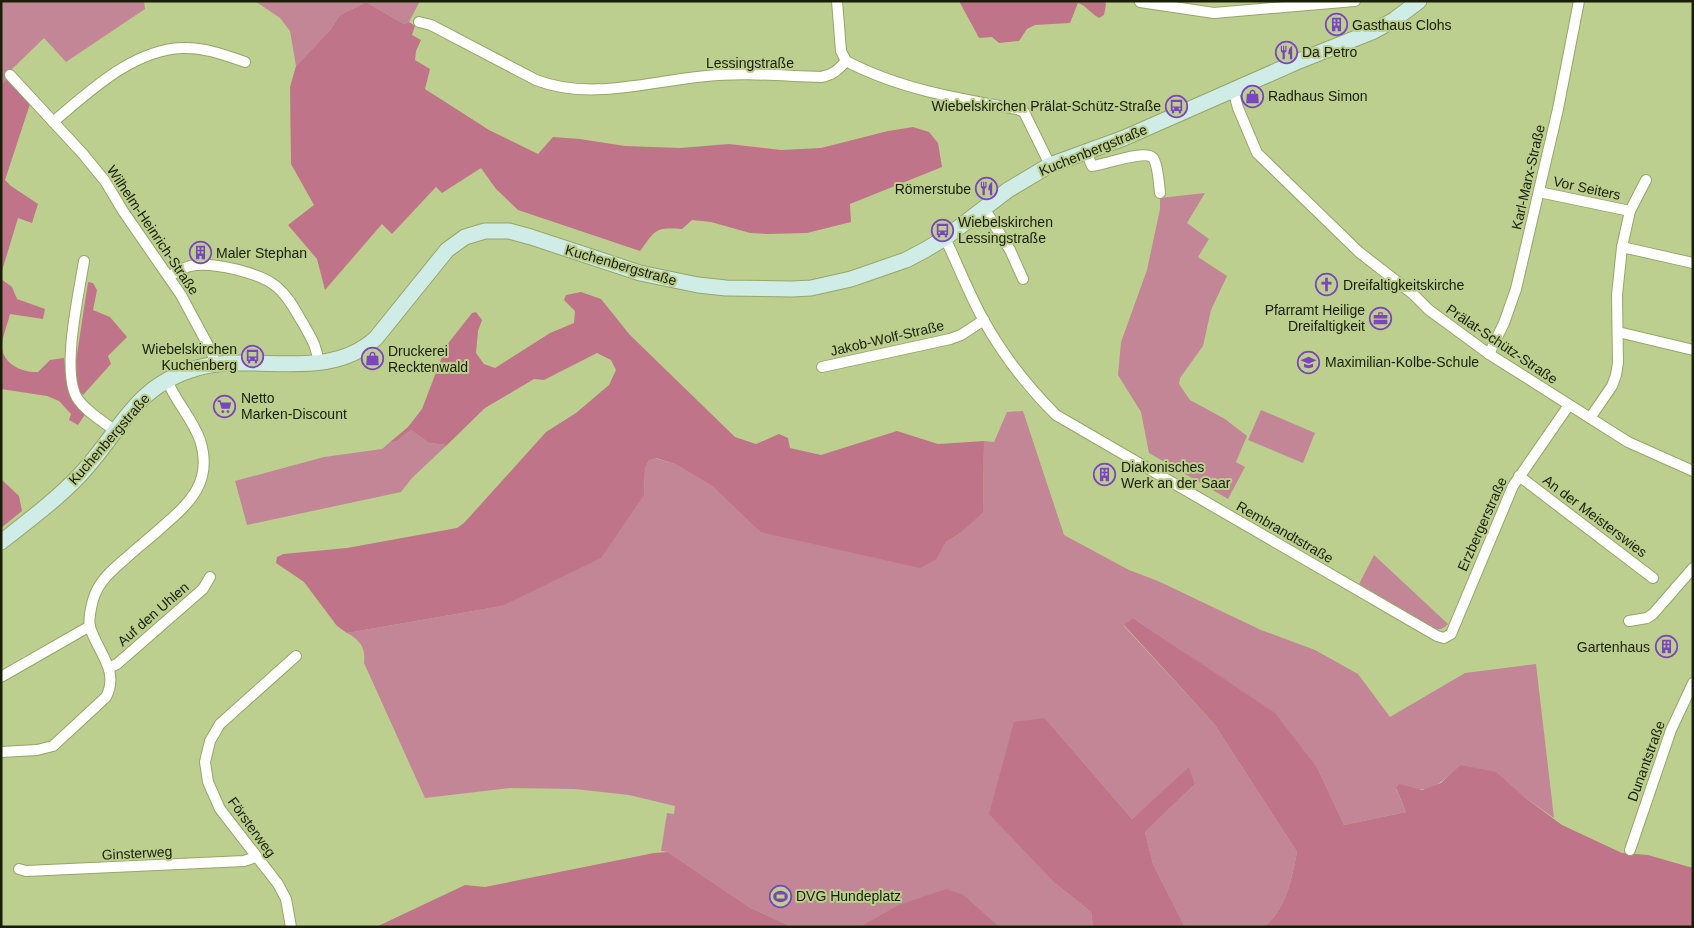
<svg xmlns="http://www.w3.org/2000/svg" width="1694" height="928" viewBox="0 0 1694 928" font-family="Arial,sans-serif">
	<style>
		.green { fill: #c38697 }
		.forest { fill: #c0748a }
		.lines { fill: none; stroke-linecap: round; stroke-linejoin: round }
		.street-casing { stroke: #95a668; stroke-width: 12 }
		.secondary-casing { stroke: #95a668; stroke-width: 17 }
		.street { stroke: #fff; stroke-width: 10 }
		.secondary { stroke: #d0ece7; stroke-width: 15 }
		.labels { text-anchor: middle; stroke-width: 4; stroke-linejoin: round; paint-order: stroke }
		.poi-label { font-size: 14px; fill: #191f06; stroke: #bdcf8f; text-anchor: start }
		.street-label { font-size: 14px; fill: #191f06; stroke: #bdcf8f }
	</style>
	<rect width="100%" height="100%" fill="#bdcf8f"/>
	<g class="green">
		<path d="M 1,1 L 144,1 L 145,9 L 66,62 L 44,38 L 7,74 L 9,78 L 1,85 Z"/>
		<path d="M 255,1 L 420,1 L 409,22 L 404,24 L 366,2 L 340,15 L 330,30 L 296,66 L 290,31 L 280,18 Z"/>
		<path d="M 1205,193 L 1187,223 L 1209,239 L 1198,257 L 1227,276 L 1211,310 L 1203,346 L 1180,378 L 1179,384 L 1190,400 L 1225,419 L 1247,436 L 1236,462 L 1245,467 L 1228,499 L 1149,453 L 1141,412 L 1118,375 L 1121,342 L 1147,270 L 1160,209 L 1160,198 Z"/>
		<path d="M 1261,410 L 1315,433 L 1303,463 L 1248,440 Z"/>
		<path d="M 1023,411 L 1064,535 L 1129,570 L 1158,581 L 1261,630 L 1315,650 L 1358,674 L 1390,717 L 1465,673 L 1536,664 L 1554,818 L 1524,797 L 1460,765 C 1435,790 1431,791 1396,789 L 1406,812 L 1344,825 L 1318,769 L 1185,653 L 1133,618 L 1124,626 L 1215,725 L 1297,852 C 1292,877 1286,912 1263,927 L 1185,927 L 1153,864 L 1145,832 L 1195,784 L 1189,768 L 1132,819 L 1045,718 L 1056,884 L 1091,912 L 1093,927 L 1000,927 L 964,895 L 896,906 L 859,927 L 792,927 L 749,907 L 668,852 L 661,851 L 667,813 L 674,814 L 675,806 L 629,795 L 575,789 L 510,788 L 425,798 L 364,663 C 366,648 360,640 347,633 L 502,606 L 644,495 L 645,469 L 649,460 L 655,458 L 675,464 L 712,486 L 760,532 L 937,559 L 946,542 L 962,532 L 983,513 L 984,441 L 994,442 L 1007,412 Z"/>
		<path d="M 411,430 L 429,443 L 447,445 L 412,478 L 401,492 L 247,525 L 235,481 L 324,457 L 382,449 L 389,443 L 397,441 Z"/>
		<path d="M 1374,555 L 1448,624 C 1444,628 1441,630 1435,629 L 1359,584 Z"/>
	</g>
	<g class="forest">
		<path d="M 959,1 L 1105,1 L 1106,5 L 1104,15 L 1099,18 C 1090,13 1088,7 1078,3 L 1070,23 L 1035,25 L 1027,29 L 1019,41 L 999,43 L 992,37 L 979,38 Z"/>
		<path d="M 366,2 L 404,24 L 409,22 L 415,26 L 412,35 L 421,40 L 416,51 L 415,60 L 430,69 L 425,89 L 489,130 L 538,154 L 553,137 L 580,139 L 625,146 L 680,148 L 729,144 L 781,150 L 821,148 L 888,131 L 913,127 L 929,132 L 938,143 L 942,167 L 850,204 L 851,222 L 807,233 L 768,234 L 750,233 L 711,222 L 692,220 L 682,229 C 654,227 656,230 640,251 L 518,210 L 496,189 L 481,168 L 442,193 L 436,187 L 392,234 L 382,224 L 325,290 L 317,259 L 288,225 L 314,205 L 291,164 L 290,87 L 296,66 L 330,30 L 340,15 Z"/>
		<path d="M 9,78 L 31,101 L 5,180 L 11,186 L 38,204 L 32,223 L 18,218 L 1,274 L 1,85 Z"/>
		<path d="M 1,279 L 12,287 L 17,299 L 45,309 L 43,319 L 10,314 C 8,323 1,340 2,348 C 4,365 24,373 38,372 L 50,360 L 64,358 L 69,393 L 86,413 L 78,425 L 69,420 L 71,414 L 59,401 L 47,396 L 1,389 Z"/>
		<path d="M 88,282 L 93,283 L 97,290 L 93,310 L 110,317 L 127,337 L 108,356 L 111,364 L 83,395 L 77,389 L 74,374 Z"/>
		<path d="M 581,292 L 601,299 L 630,335 L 735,437 L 756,444 L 779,434 L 788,438 L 790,448 L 821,455 L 897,431 L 938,444 L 984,441 L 983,513 L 962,532 L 946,542 L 937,559 L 920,568 L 760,532 L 712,486 L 675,464 L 656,458 L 649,460 L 645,469 L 644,495 L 601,558 L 502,606 L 347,633 L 337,626 L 304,582 L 276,563 L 277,557 L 283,554 L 347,548 L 457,528 L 464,523 L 546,432 L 576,413 L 609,385 L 616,370 L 611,360 L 597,353 L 544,380 L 534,379 L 485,408 L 447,445 L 429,443 L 411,430 L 397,441 L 389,443 L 408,427 L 422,409 L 446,346 L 472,313 L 476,312 L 482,320 L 478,331 L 476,353 L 484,364 L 495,368 L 550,333 L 574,323 L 575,311 L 564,300 L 566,295 Z"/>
		<path d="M 1,479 L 19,496 L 22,511 L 1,528 Z"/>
		<path d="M 1133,618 L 1275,713 L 1318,769 L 1344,825 L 1406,812 L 1396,788 L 1399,784 L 1422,790 L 1441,783 L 1460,765 L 1496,772 L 1524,797 L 1562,825 L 1622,853 L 1648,855 L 1693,868 L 1693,927 L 1263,927 C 1286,912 1292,877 1297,852 L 1215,725 L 1124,625 Z"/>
		<path d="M 1045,718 L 1132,819 L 1189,767 L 1195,784 L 1145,832 L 1153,864 L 1185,927 L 1093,927 L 1091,912 L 1056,884 L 989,814 L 1014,722 Z"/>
		<path d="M 668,852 L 749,907 L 792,927 L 376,927 L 465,885 L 485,887 L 654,853 Z"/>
		<path d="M 946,889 L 964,895 L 1000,927 L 859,927 L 896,906 Z"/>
	</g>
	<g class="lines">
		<defs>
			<g id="street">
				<path d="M 837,1 L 841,51 L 846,61"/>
				<path d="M 1140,2 L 1214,13 L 1355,1"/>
				<path d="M 419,22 L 431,25 L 536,80 C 590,101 650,81 706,76 C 744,72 783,76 821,77 C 833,75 838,70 846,61"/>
				<path d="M 846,61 C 899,89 959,99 1017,109 L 1024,112 L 1050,165"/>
				<path d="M 10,75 L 83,154 L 105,181 L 123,211 L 181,295 L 210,349 L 216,364"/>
				<path d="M 1233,90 L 1238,108 L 1257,153 L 1359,252 L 1413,294 L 1429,310 L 1489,354 L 1628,442 L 1693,471"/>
				<path d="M 53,122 C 89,92 132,50 182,48 C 204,47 225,55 245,62"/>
				<path d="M 1086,152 L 1092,166 C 1104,165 1145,149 1153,158 C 1158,164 1159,185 1160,193"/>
				<path d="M 1539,192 L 1630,211"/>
				<path d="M 984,208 L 1010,250 L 1023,279"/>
				<path d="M 945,238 C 958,265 969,294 984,321 C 1003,355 1028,387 1056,415 L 1437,636 L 1444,638 L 1451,634 L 1513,486 L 1569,405"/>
				<path d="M 1622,247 L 1693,263"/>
				<path d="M 84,261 C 79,293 61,371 77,398 C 86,412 103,421 115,431"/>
				<path d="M 170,276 C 176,272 183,268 190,266 C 212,261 261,273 277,287 C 289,297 296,312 304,325 C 311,338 318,348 318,363"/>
				<path d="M 1618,332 L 1693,350"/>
				<path d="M 1489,354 L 1504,323 L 1516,289 L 1558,109 L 1579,1"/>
				<path d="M 822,367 L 950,339 L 961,335 L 984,320"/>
				<path d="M 1590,418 L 1612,386 L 1616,375 L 1618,363 L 1617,295 L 1622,247 L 1630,211 L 1646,180"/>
				<path d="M 1519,476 L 1653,578"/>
				<path d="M 1629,621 L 1647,618 L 1653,614 L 1693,568"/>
				<path d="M 109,668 L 117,664 L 203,589 L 210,577"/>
				<path d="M 1,677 L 90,626"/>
				<path d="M 1,752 L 37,750 L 53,746 L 106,697 C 120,671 97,651 90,627 C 88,619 91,608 93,600 C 98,582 111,571 125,559 C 137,548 150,538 162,527 C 191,502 213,481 200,440 C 192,418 175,401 167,380"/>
				<path d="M 1630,850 L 1671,730 L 1693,683"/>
				<path d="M 19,869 L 26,871 L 244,861 L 256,857"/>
				<path d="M 291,927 L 286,899 L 278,884 L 220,809 L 208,782 L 205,762 L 210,741 L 220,724 L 296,656"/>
			</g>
			<path id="secondary" d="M 1,542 C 28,521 56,500 79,476 C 121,432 133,386 197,368 C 256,352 327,383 376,338 L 447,250 L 465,237 L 485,231 L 509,231 L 531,237 L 640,273 L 698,285 L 726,288 L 792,289 L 811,288 L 851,279 L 906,260 L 925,250 L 945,238 L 1008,190 L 1050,165 L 1124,138 L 1299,61 L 1374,31 L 1394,20 L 1419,1"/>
		</defs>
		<use href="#street" class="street-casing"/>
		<use href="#secondary" class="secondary-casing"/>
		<use href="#street" class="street"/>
		<use href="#secondary" class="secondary"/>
	</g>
	<defs>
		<symbol id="building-ring" viewBox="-11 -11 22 22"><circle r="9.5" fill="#bdcf8f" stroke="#7b45bc" stroke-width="1.5"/><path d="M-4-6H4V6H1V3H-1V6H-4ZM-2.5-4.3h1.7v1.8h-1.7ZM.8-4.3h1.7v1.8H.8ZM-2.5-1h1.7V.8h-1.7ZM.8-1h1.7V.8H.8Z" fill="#7b45bc"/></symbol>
		<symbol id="restaurant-ring" viewBox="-11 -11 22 22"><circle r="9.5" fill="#bdcf8f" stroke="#7b45bc" stroke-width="1.5"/><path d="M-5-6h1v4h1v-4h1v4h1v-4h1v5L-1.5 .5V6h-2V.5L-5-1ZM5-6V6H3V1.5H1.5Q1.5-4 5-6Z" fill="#7b45bc"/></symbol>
		<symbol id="shop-ring" viewBox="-11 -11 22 22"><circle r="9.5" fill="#bdcf8f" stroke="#7b45bc" stroke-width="1.5"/><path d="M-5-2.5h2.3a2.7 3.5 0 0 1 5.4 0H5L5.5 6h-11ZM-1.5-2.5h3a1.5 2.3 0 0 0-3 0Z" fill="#7b45bc"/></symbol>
		<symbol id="bus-ring" viewBox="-11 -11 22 22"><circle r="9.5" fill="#bdcf8f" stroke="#7b45bc" stroke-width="1.5"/><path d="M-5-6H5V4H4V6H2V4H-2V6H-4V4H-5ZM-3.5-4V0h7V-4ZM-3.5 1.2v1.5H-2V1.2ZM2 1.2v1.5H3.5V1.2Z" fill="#7b45bc"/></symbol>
		<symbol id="church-ring" viewBox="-11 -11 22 22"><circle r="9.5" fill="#bdcf8f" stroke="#7b45bc" stroke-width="1.5"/><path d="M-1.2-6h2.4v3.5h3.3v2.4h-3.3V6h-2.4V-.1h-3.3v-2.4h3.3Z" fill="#7b45bc"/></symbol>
		<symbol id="office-ring" viewBox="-11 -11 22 22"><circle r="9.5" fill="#bdcf8f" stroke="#7b45bc" stroke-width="1.5"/><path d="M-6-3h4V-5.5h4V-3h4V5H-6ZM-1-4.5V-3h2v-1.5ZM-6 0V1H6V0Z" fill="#7b45bc"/></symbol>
		<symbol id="school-ring" viewBox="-11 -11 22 22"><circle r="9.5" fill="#bdcf8f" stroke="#7b45bc" stroke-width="1.5"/><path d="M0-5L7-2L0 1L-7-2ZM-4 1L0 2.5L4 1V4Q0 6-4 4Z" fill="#7b45bc"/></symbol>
		<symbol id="supermarket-ring" viewBox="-11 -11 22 22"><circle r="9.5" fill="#bdcf8f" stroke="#7b45bc" stroke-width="1.5"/><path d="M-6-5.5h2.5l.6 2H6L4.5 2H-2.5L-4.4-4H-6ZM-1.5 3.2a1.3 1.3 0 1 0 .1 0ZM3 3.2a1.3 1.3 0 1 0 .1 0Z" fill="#7b45bc"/></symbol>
		<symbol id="stadium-ring" viewBox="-11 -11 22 22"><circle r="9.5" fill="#bdcf8f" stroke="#7b45bc" stroke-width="1.5"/><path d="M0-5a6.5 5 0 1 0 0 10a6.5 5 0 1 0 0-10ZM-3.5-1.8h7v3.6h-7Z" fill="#7b45bc"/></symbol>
	</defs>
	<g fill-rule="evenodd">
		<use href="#building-ring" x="1324" y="12" width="25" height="25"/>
		<use href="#restaurant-ring" x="1274" y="40" width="25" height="25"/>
		<use href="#shop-ring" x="1240" y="84" width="25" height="25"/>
		<use href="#bus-ring" x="1164" y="94" width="25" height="25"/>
		<use href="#restaurant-ring" x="974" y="176" width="25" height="25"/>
		<use href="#bus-ring" x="930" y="218" width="25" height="25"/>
		<use href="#building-ring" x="188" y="240" width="25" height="25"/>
		<use href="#church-ring" x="1314" y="272" width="25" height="25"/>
		<use href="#office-ring" x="1368" y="306" width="25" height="25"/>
		<use href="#bus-ring" x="240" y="344" width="25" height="25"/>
		<use href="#shop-ring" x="360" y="346" width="25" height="25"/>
		<use href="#school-ring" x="1296" y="350" width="25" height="25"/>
		<use href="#supermarket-ring" x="212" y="394" width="25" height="25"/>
		<use href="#building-ring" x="1092" y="462" width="25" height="25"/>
		<use href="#building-ring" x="1654" y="634" width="25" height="25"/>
		<use href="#stadium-ring" x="768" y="884" width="25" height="25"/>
	</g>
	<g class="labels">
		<g class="poi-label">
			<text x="1352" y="30">Gasthaus Clohs</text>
			<text x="1302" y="57">Da Petro</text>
			<text x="1268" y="101">Radhaus Simon</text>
			<text x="1161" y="111" text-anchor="end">Wiebelskirchen Prälat-Schütz-Straße</text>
			<text x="971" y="194" text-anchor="end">Römerstube</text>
			<text x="958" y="227">Wiebelskirchen<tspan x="958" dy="16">Lessingstraße</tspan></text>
			<text x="216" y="258">Maler Stephan</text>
			<text x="1343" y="290">Dreifaltigkeitskirche</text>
			<text x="1365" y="315" text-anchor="end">Pfarramt Heilige<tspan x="1365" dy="16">Dreifaltigkeit</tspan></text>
			<text x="237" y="354" text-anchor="end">Wiebelskirchen<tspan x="237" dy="16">Kuchenberg</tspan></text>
			<text x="388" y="356">Druckerei<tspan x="388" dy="16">Recktenwald</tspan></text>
			<text x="1325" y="367">Maximilian-Kolbe-Schule</text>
			<text x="241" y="403">Netto<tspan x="241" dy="16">Marken-Discount</tspan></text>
			<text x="1121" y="472">Diakonisches<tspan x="1121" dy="16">Werk an der Saar</tspan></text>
			<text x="1650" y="652" text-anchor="end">Gartenhaus</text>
			<text x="796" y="901">DVG Hundeplatz</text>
		</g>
		<g class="street-label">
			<text x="750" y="68">Lessingstraße</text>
			<text transform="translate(1093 150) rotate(-22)" y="5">Kuchenbergstraße</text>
			<text transform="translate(1528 177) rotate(-77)" y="5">Karl-Marx-Straße</text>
			<text transform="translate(1587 188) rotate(12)" y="5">Vor Seiters</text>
			<text transform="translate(153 230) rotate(56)" y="5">Wilhelm-Heinrich-Straße</text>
			<text transform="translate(621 265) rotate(16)" y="5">Kuchenbergstraße</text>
			<text transform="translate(887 338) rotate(-13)" y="5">Jakob-Wolf-Straße</text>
			<text transform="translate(1502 344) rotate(34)" y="5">Prälat-Schütz-Straße</text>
			<text transform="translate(109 439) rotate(-49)" y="5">Kuchenbergstraße</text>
			<text transform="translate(1595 516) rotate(37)" y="5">An der Meisterswies</text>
			<text transform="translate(1482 524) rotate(-66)" y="5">Erzbergerstraße</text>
			<text transform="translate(1285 532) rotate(30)" y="5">Rembrandtstraße</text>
			<text transform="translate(153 614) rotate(-41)" y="5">Auf den Uhlen</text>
			<text transform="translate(1646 761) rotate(-70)" y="5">Dunantstraße</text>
			<text transform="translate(252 827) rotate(54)" y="5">Försterweg</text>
			<text transform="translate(137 853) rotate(-3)" y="5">Ginsterweg</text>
		</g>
	</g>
	<rect width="1694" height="928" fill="none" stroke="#191f06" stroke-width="5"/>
</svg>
